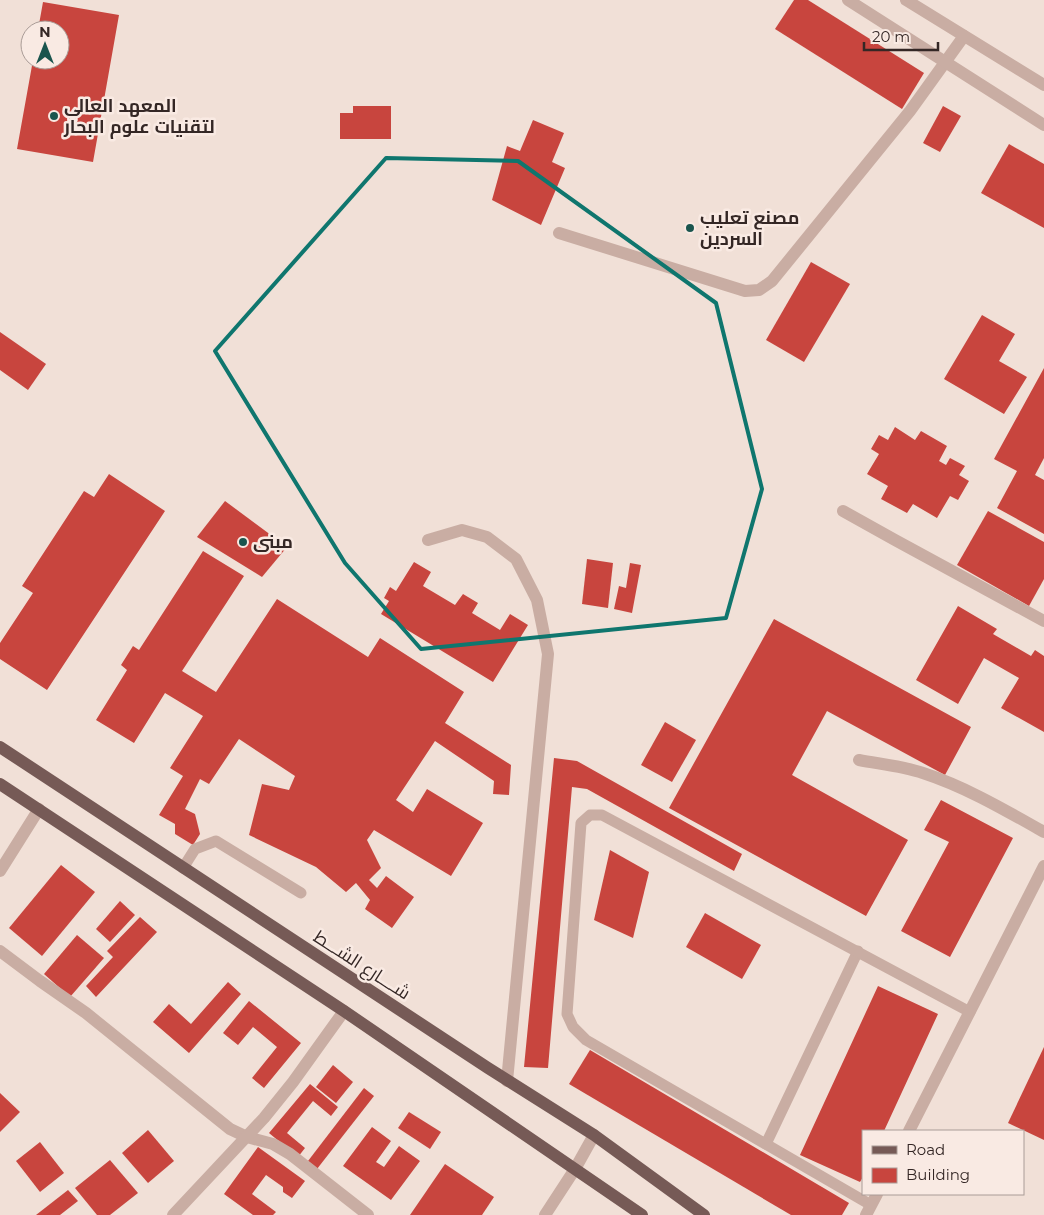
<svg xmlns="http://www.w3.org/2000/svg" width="1044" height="1215" viewBox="0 0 1044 1215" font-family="Montserrat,Cairo,sans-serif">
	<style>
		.building { fill: #c8453e }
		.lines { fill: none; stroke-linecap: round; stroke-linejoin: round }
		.service { stroke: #c9ada3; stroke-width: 11 }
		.minor { stroke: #c9ada3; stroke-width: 12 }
		.tertiary { stroke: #c9ada3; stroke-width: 12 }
		.primary { stroke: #765a56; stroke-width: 12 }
		.marked { fill: none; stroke: #0f766e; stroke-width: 4; stroke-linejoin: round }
		.poi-dot { fill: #1a554e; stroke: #f9eae3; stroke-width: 2 }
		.labels { text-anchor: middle; stroke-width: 5; stroke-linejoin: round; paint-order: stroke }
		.poi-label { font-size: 18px; font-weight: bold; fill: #342725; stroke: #f9eae3; text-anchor: start }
		.street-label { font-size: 18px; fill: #342725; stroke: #f9eae3 }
	</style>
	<rect width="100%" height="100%" fill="#f1e0d7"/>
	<g class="building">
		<path d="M 794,0 L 808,0 L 924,73 L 902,109 L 775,29 Z"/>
		<path d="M 43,2 L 119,15 L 93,162 L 17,149 L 33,60 L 60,60 L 60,30 L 38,30 Z"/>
		<path d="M 353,106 L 391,106 L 391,139 L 340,139 L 340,113 L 353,113 Z"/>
		<path d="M 943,106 L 961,116 L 940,152 L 923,143 Z"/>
		<path d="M 533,120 L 564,133 L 552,162 L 565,168 L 541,225 L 492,200 L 507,146 L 520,151 Z"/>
		<path d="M 1009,144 L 1044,164 L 1044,228 L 981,193 Z"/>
		<path d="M 811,262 L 850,284 L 804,362 L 766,340 Z"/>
		<path d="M 982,315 L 1015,334 L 999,361 L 1027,377 L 1004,414 L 944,379 Z"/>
		<path d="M 0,332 L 46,364 L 28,390 L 0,370 Z"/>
		<path d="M 1044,368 L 1044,458 L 1035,475 L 1044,480 L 1044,534 L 997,508 L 1017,471 L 994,459 Z"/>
		<path d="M 895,427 L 915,440 L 921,431 L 947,446 L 939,461 L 946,465 L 950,458 L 965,466 L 959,475 L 969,481 L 958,500 L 950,496 L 937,518 L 913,504 L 907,513 L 881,499 L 888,486 L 867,474 L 879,454 L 871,449 L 879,435 L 888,440 Z"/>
		<path d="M 109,474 L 165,511 L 47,690 L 0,659 L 0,643 L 33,593 L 22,586 L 84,491 L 94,497 Z"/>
		<path d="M 225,501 L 287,547 L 262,577 L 197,537 Z"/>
		<path d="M 988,511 L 1044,542 L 1044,579 L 1029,606 L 957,565 Z"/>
		<path d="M 203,551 L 244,576 L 182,671 L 216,692 L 277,599 L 368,657 L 380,638 L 464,692 L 445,723 L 511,765 L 509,795 L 493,794 L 494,781 L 435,741 L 396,800 L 413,812 L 427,789 L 483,823 L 451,876 L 374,830 L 367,840 L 381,868 L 369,880 L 377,888 L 386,876 L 414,897 L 392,928 L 365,909 L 370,900 L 356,883 L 346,892 L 316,867 L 249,835 L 262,784 L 289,790 L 295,776 L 239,739 L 209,784 L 200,779 L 185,809 L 195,814 L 200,834 L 193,845 L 175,834 L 175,824 L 159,815 L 183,776 L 170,768 L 203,716 L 165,693 L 134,743 L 96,720 L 127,670 L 121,665 L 133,646 L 139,650 Z"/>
		<path d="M 587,559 L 613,563 L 608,608 L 582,604 Z"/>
		<path d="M 414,562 L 431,572 L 423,586 L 455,605 L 463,594 L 478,603 L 472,613 L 500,630 L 510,614 L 528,625 L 493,682 L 381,614 L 389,601 L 384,598 L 390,587 L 396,591 Z"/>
		<path d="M 630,563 L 641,565 L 632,613 L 614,609 L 619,586 L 626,588 Z"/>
		<path d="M 958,606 L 997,629 L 993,634 L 1031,656 L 1035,650 L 1044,656 L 1044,732 L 1001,708 L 1019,678 L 984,658 L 958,704 L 916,680 Z"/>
		<path d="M 774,619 L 971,727 L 945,775 L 827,711 L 792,775 L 908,840 L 866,916 L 669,808 Z"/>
		<path d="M 665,722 L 696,740 L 672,782 L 641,765 Z"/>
		<path d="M 554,758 L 577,761 L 742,854 L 734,871 L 587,789 L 572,787 L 548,1068 L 524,1067 Z"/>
		<path d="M 941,800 L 1013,838 L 950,957 L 901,931 L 949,842 L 924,830 Z"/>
		<path d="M 610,850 L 649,872 L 633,938 L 594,920 Z"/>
		<path d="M 61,865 L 95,892 L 42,956 L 9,928 Z"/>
		<path d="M 120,901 L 135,915 L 110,942 L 96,929 Z"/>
		<path d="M 705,913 L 761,945 L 742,979 L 686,947 Z"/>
		<path d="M 140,917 L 157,932 L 96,997 L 86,986 L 113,957 L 107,951 Z"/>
		<path d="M 77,935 L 104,958 L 70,997 L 44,974 Z"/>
		<path d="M 228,982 L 241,994 L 189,1053 L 153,1022 L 169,1004 L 191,1024 Z"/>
		<path d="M 878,986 L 938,1014 L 884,1131 L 863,1131 L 863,1177 L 860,1182 L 800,1155 Z"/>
		<path d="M 249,1001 L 301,1043 L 264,1088 L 252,1078 L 277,1047 L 253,1027 L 238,1045 L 223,1033 Z"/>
		<path d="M 1044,1047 L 1044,1140 L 1008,1123 Z"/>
		<path d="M 590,1050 L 849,1203 L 842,1215 L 791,1215 L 569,1084 Z"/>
		<path d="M 333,1065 L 353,1082 L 336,1103 L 316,1087 Z"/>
		<path d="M 310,1084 L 338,1107 L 331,1116 L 313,1101 L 287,1133 L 305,1148 L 298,1157 L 269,1133 Z"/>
		<path d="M 364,1088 L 374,1096 L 317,1169 L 308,1161 Z"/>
		<path d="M 0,1093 L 20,1112 L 0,1132 Z"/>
		<path d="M 409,1112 L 441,1132 L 430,1149 L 398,1128 Z"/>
		<path d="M 372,1127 L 391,1141 L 376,1162 L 384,1167 L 399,1146 L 420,1161 L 391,1200 L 343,1166 Z"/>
		<path d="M 148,1130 L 174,1161 L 148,1183 L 122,1153 Z"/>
		<path d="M 40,1142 L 64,1173 L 40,1192 L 16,1161 Z"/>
		<path d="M 258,1147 L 305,1181 L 292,1198 L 283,1192 L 283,1187 L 266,1175 L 252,1194 L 276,1212 L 273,1215 L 253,1215 L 224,1194 Z"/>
		<path d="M 110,1160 L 138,1193 L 110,1215 L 97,1215 L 75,1188 Z"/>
		<path d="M 445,1164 L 494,1197 L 482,1215 L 410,1215 Z"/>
		<path d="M 68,1190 L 78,1201 L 60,1215 L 36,1215 Z"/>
	</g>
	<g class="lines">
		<g class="service">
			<path d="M 183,868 L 195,849 L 216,841 L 301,893"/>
			<path d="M 766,1144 L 858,951"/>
			<path d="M 871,1205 L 586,1040 L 573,1027 L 567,1014 L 581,823 L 590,815 L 602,815 L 970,1012"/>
		</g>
		<g class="minor">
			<path d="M 559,233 L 745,291 L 759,290 L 772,281 L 910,111 L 964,36"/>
			<path d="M 843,511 L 895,540 L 1044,621"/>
			<path d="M 428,540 L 462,530 L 487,537 L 516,559 L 537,600 L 548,654 L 507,1081"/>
			<path d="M 859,760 C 880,764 903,766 923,773 C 966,787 1005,810 1044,832"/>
			<path d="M 0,871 L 39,809"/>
			<path d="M 0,951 L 40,981 L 86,1013 L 230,1129 L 247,1137 L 273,1144 L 290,1154 L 368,1215"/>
			<path d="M 909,1131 L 1044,866"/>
			<path d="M 173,1215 L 264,1118 L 293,1082 L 344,1011"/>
			<path d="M 866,1215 L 877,1194"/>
		</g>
		<g class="tertiary">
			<path d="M 848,0 L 1044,125"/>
			<path d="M 906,0 L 1044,85"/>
			<path d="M 545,1215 L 575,1169 L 594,1135"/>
		</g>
		<g class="primary">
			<path d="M 0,747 L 488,1068 L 594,1135 L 704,1215"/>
			<path d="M 0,784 L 344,1011 L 642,1215"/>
		</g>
	</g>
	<path class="marked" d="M 386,158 L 518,161 L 716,303 L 762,489 L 726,618 L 421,649 L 345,563 L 215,351 Z"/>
	<g class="poi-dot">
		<circle cx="54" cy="116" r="5"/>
		<circle cx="690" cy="228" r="5"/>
		<circle cx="243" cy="542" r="5"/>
	</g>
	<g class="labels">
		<g class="poi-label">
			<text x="64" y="112">المعهد العالي<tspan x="64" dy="21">لتقنيات علوم البحار</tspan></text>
			<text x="700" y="224">مصنع تعليب<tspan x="700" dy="21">السردين</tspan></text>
			<text x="253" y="548">مبنى</text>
		</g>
		<g class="street-label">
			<text transform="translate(362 965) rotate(33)" y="6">شــــارع الشـــط</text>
		</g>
	</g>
	<rect x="862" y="1130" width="162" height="65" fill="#f9eae3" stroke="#aa9c97"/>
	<rect x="872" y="1146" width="25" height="8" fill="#765a56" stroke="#aa9c97"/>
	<text x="906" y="1155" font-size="15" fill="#342725">Road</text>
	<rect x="872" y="1168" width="25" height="15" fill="#c8453e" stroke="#aa9c97"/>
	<text x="906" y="1180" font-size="15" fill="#342725">Building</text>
	<g transform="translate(45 45)"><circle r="24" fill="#f9eae3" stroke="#aa9c97"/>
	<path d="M0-4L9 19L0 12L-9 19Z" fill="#1a554e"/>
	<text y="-8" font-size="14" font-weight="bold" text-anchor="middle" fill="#342725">N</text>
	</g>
	<path d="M864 42v8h74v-8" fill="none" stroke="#342725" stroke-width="2.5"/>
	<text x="872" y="42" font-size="15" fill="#342725" stroke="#f9eae3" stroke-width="4" paint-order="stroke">20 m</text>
</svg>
